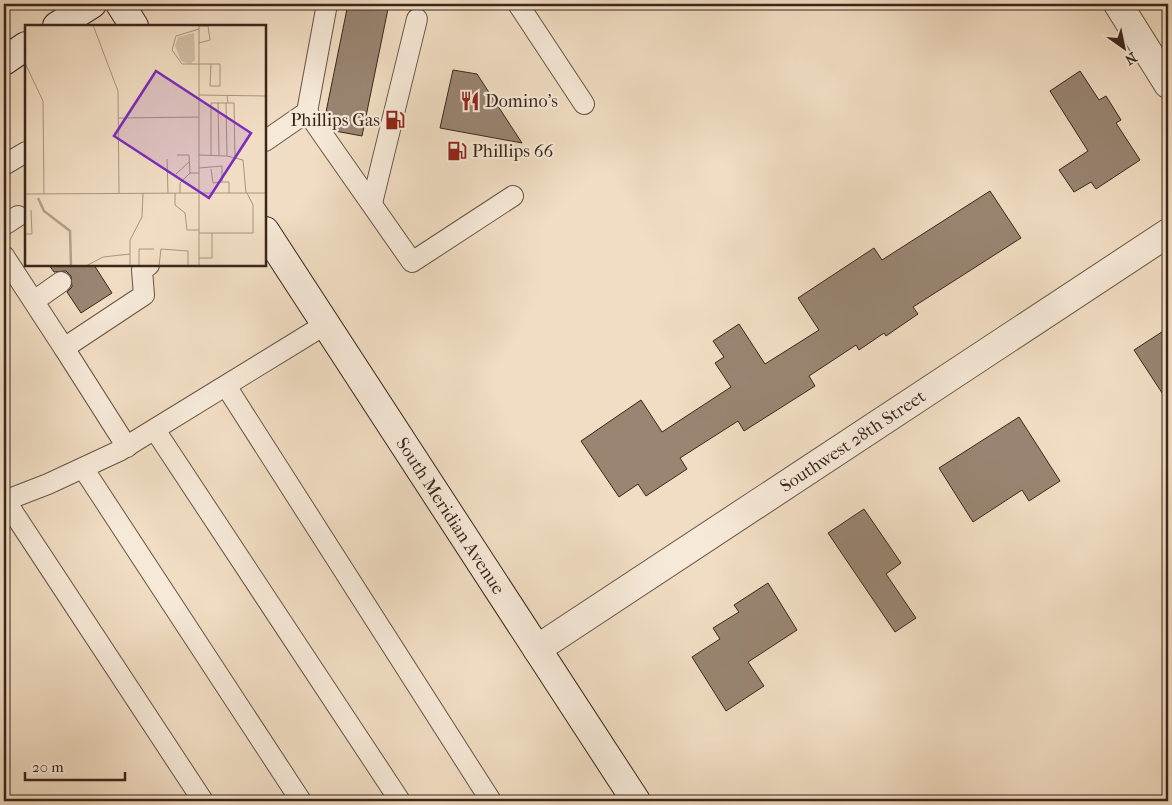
<svg xmlns="http://www.w3.org/2000/svg" width="1172" height="805" viewBox="0 0 1172 805" font-family="'IM FELL French Canon',serif">
	<style>
		.building { fill: #998572; stroke: #3a261a }
		.lines { fill: none; stroke-linecap: round; stroke-linejoin: round }
		.service-casing { stroke: #685444; stroke-width: 22 }
		.minor-casing { stroke: #685444; stroke-width: 30 }
		.secondary-casing { stroke: #3a261a; stroke-width: 30 }
		.service { stroke: #f6e9d8; stroke-width: 20 }
		.minor { stroke: #f6e9d8; stroke-width: 28 }
		.secondary { stroke: #f6e9d8; stroke-width: 28 }
		.labels { text-anchor: middle; stroke-width: 4.5; stroke-linejoin: round; paint-order: stroke }
		.poi-label { font-size: 18px; fill: #3a261a; stroke: #f6e9d8; text-anchor: start }
		.street-label { font-size: 18px; fill: #3a261a; stroke: #f6e9d8 }
		.inset-river { fill: none; stroke: #b39f8a; stroke-width: 2.5 }
		.inset-road { fill: none; stroke: #a8947f; stroke-width: 1 }
		.view { fill: #7b2cbf; fill-opacity: 0.15; stroke: #7b2cbf; stroke-width: 2.5 }
		.inset-edge { fill: none; stroke: #3a261a; stroke-width: 2.5 }
	</style>
	<rect width="100%" height="100%" fill="#f1ddc3"/>
	<filter id="stains"><feTurbulence type="fractalNoise" baseFrequency=".004" numOctaves="4"/><feColorMatrix values="0 0 0 0 .2 0 0 0 0 .09 0 0 0 0 .02 0 0 0 .5 -.17"/></filter>
	<radialGradient id="worn" r=".72"><stop offset=".6" stop-color="#630" stop-opacity="0"/><stop offset="1" stop-color="#630" stop-opacity=".3"/></radialGradient>
	<g class="building">
		<path d="M 348,4 L 389,4 L 362,136 L 335,131 L 325,117 Z"/>
		<path d="M 453,70 L 477,74 L 522,143 L 440,128 Z"/>
		<path d="M 1080,71 L 1099,100 L 1106,96 L 1121,120 L 1116,123 L 1140,160 L 1096,189 L 1091,182 L 1074,192 L 1059,170 L 1088,151 L 1050,91 Z"/>
		<path d="M 990,191 L 1021,238 L 913,307 L 918,314 L 886,336 L 884,333 L 859,350 L 856,345 L 809,376 L 815,386 L 744,431 L 738,421 L 680,458 L 687,469 L 646,496 L 638,484 L 619,497 L 581,441 L 641,400 L 662,432 L 731,387 L 715,363 L 724,357 L 713,341 L 739,324 L 765,364 L 819,330 L 798,298 L 874,248 L 882,260 Z"/>
		<path d="M 49,265 L 94,265 L 112,293 L 81,313 L 67,292 L 72,287 L 71,276 L 66,271 L 54,272 Z"/>
		<path d="M 1168,328 L 1168,402 L 1134,350 Z"/>
		<path d="M 1019,417 L 1060,481 L 1029,501 L 1022,490 L 973,522 L 939,468 Z"/>
		<path d="M 864,509 L 901,563 L 886,574 L 916,618 L 895,632 L 828,533 Z"/>
		<path d="M 768,583 L 797,630 L 748,662 L 764,686 L 726,711 L 692,657 L 720,639 L 713,628 L 739,612 L 734,605 Z"/>
	</g>
	<g class="lines">
		<defs>
			<g id="service">
				<path d="M 518,4 L 584,104"/>
				<path d="M 307,112 L 412,262 L 513,196"/>
				<path d="M 265,141 L 307,112 L 327,4"/>
				<path d="M 4,165 L 26,152"/>
				<path d="M 372,203 L 417,19"/>
				<path d="M 4,225 L 18,216"/>
				<path d="M 4,256 L 64,348 L 144,295 L 142,270 L 149,265"/>
				<path d="M 34,301 L 61,282"/>
				<path d="M 64,348 L 127,447"/>
				<path d="M 226,386 L 491,801"/>
				<path d="M 155,430 L 400,801"/>
				<path d="M 83,468 L 301,801"/>
				<path d="M 5,500 L 203,801"/>
				<path d="M 4,501 L 48,484 L 119,451 L 326,324"/>
			</g>
			<g id="minor">
				<path d="M 1118,4 L 1168,84"/>
				<path id="s1" d="M 537,649 L 1168,233"/>
			</g>
			<g id="secondary">
				<path d="M 120,4 L 134,26"/>
				<path d="M 57,26 L 92,4"/>
				<path d="M 4,61 L 26,46"/>
				<path id="s2" d="M 265,231 L 636,801"/>
			</g>
		</defs>
		<use href="#service" class="service-casing"/>
		<use href="#minor" class="minor-casing"/>
		<use href="#secondary" class="secondary-casing"/>
		<use href="#service" class="service"/>
		<use href="#minor" class="minor"/>
		<use href="#secondary" class="secondary"/>
	</g>
	<defs>
		<symbol id="restaurant-bare" viewBox="-9 -9 18 18"><path d="M-5-6h1v4h1v-4h1v4h1v-4h1v5L-1.5 .5V6h-2V.5L-5-1ZM5-6V6H3V1.5H1.5Q1.5-4 5-6Z" fill="#8f2418" stroke="#f6e9d8" stroke-width="2.5" paint-order="stroke"/></symbol>
		<symbol id="fuel-bare" viewBox="-9 -9 18 18"><path d="M-5.5-6h7V0h2V4h1.3V-2.5L3-4.5l.8-.8L6-3V5H2.5V1h-1V6h-7ZM-4.2-4.7v3.2H.2V-4.7Z" fill="#8f2418" stroke="#f6e9d8" stroke-width="2.5" paint-order="stroke"/></symbol>
	</defs>
	<g fill-rule="evenodd">
		<use href="#restaurant-bare" x="456" y="87" width="28" height="28"/>
		<use href="#fuel-bare" x="381" y="106" width="28" height="28"/>
		<use href="#fuel-bare" x="443" y="137" width="28" height="28"/>
	</g>
	<g class="labels">
		<g class="poi-label">
			<text x="485" y="107">Domino's</text>
			<text x="380" y="126" text-anchor="end">Phillips Gas</text>
			<text x="472" y="157">Phillips 66</text>
		</g>
		<g class="street-label">
			<text dy="6" stroke="none"><textPath href="#s1" startOffset="378">Southwest 28th Street</textPath></text>
			<text dy="6" stroke="none"><textPath href="#s2" startOffset="340">South Meridian Avenue</textPath></text>
		</g>
	</g>
	<g transform="translate(25 25)">
		<rect width="241" height="241" fill="#f1ddc3"/>
		<path d="M 169,8 L 170,35 L 165,39 L 156,36 L 150,21 L 153,12 Z" fill="#d2bea6"/>
		<path class="inset-river" d="M 13,173 L 19,186 L 45,206 L 46,241"/>
		<path class="inset-road" d="M 68,0 L 93,66 L 94,169M 174,0 L 174,241M 174,1 L 183,1 L 185,15 L 174,18M 174,4 L 151,11 L 147,25 L 157,39 L 195,39 L 195,61 L 185,61 L 186,39M 0,38 L 18,76 L 19,169M 174,70 L 242,71M 193,78 L 194,130M 201,78 L 202,131M 203,78 L 209,78 L 210,132M 94,93 L 174,92M 152,130 L 164,130 L 165,148M 174,130 L 202,131 L 218,135 L 221,168M 186,130 L 186,78 L 203,78 L 202,71M 142,134 L 143,168M 174,143 L 197,141 L 197,157 L 204,157 L 204,168M 186,144 L 188,158 L 197,157M 151,149 L 164,137M 150,168 L 150,180 L 160,188 L 162,205 L 174,205M 155,168 L 155,158 L 165,148 L 174,148M 174,168 L 242,168M 0,169 L 174,168M 174,208 L 187,208 L 187,233 L 174,233M 187,208 L 228,208 L 228,180 L 222,168M 0,209 L 7,209 L 6,185M 61,241 L 78,232 L 105,229M 105,241 L 105,215 L 117,192 L 118,168M 114,241 L 114,224 L 129,224M 134,241 L 136,224 L 163,226 L 163,241"/>
		<path class="view" d="M 131,46 L 226,108 L 184,173 L 89,111 Z"/>
		<rect width="241" height="241" class="inset-edge"/>
	</g>
	<rect width="1172" height="805" fill="none" stroke="#f1ddc3" stroke-width="20"/>
	<rect x="5" y="5" width="1162" height="795" fill="none" stroke="#3a261a" stroke-width="2.5"/>
	<rect x="10" y="10" width="1152" height="785" fill="none" stroke="#3a261a"/>
	<g transform="translate(1124 48) rotate(147)" stroke="#f6e9d8" stroke-width="4" paint-order="stroke">
	<path d="M0-4L9 19L0 12L-9 19Z" fill="#3a261a"/>
	<text y="-8" font-size="14" font-weight="bold" text-anchor="middle" fill="#3a261a">N</text>
	</g>
	<path d="M25 772v8h100v-8" fill="none" stroke="#3a261a" stroke-width="2.5"/>
	<text x="32" y="772" font-size="15" fill="#3a261a" stroke="#f6e9d8" stroke-width="4" paint-order="stroke">20 m</text>
	<rect width="100%" height="100%" filter="url(#stains)"/>
	<rect width="100%" height="100%" fill="url(#worn)"/>
</svg>
